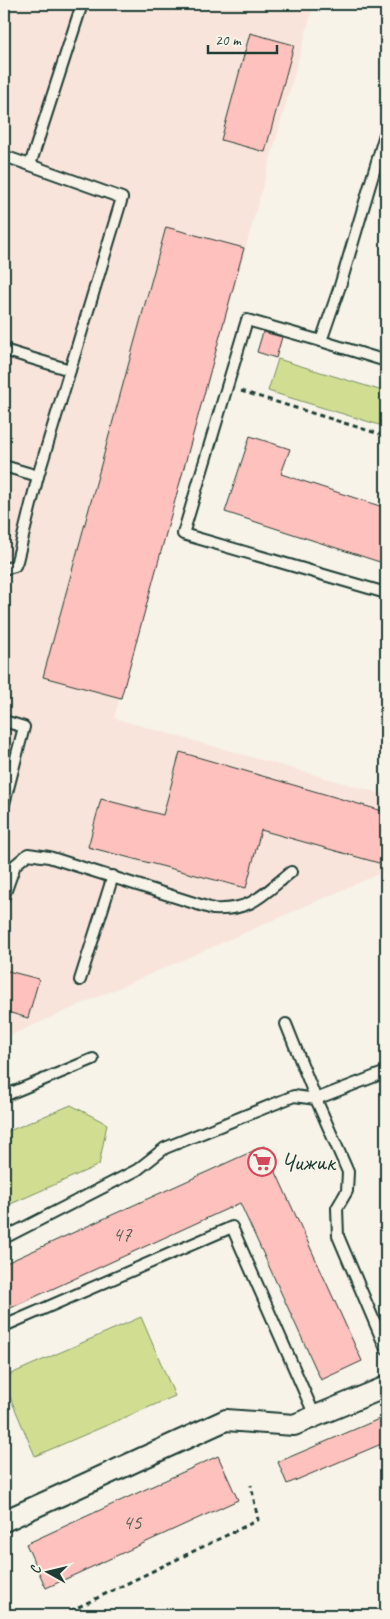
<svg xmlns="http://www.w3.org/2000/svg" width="390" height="1619" viewBox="0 0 390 1619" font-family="Caveat,sans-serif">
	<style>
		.built { fill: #f9e4db }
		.green { fill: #d1de92; stroke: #788e63 }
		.building { fill: #fec1bd; stroke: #1f3d34 }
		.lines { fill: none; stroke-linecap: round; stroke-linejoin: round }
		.lane-casing { stroke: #1f3d34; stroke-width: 14 }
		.street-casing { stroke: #1f3d34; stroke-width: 24 }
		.path { stroke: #1f3d34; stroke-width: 3; stroke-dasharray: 5 4; stroke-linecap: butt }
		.lane { stroke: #f7f3e8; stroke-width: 10 }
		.street { stroke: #f7f3e8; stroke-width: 20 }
		.labels { text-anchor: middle; stroke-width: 4; stroke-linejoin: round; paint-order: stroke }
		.number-label { font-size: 21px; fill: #575e56 }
		.poi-label { font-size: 24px; fill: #1f3d34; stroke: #f7f3e8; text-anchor: start }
	</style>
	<rect width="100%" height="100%" fill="#f7f3e8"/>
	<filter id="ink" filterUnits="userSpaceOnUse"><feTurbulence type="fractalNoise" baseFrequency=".02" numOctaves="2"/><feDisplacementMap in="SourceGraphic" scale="10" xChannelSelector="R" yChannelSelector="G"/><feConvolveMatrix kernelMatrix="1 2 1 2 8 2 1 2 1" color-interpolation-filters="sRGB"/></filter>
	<g filter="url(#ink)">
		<path class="built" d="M 4,4 L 314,4 L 114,718 L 386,795 L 386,871 L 4,1038 Z"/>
		<g class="green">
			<path d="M 278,359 L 386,392 L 386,427 L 268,391 Z"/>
			<path d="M 71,1105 L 107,1124 L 99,1165 L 4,1207 L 4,1133 Z"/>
			<path d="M 141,1317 L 175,1396 L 35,1456 L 4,1383 L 4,1377 Z"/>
		</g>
		<g class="building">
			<path d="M 250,33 L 294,45 L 265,152 L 221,140 Z"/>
			<path d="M 166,227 L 244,248 L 121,698 L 43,677 Z"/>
			<path d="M 263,332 L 282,337 L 276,358 L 257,352 Z"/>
			<path d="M 250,436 L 290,449 L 281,474 L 386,508 L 386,564 L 225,512 Z"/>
			<path d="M 180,752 L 386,812 L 386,865 L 261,830 L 246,888 L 88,847 L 101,799 L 163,815 Z"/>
			<path d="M 4,970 L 39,979 L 28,1018 L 4,1011 Z"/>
			<path d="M 264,1146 L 362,1361 L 321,1380 L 240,1203 L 4,1311 L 4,1264 Z"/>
			<path d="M 386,1416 L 386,1442 L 287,1484 L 278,1462 Z"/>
			<path d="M 218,1456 L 238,1500 L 46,1588 L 26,1544 Z"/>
		</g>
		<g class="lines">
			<defs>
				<g id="lane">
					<path d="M 386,131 L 340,286 L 321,341 L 386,361"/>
					<path d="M 4,156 L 30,165"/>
					<path d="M 321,341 L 247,320 L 183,534 L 386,593"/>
					<path d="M 4,350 L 70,370"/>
					<path d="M 4,466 L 38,476"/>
					<path d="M 4,569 L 15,566 L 17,561 L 38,476 L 122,198 L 30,165 L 82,4"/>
					<path d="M 4,721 L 24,727 L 4,804"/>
					<path d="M 4,896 L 15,865 L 28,854 L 49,857 L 213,909 C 252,911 262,895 291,872"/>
					<path d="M 80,980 L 113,876"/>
					<path d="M 286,1024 L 316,1099 L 386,1072"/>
					<path d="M 4,1096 L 93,1059"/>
					<path d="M 4,1238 L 137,1170 L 165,1148 L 294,1096 L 316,1099 L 348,1172 L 347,1191 L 337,1208 L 338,1236 L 386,1349"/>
					<path d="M 4,1326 L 232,1227 L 315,1416"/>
				</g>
				<path id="street" d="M 4,1521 L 226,1420 L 294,1425 L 386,1387"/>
			</defs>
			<use href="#lane" class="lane-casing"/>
			<use href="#street" class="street-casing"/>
			<g class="path">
				<path d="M 241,391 L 386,436"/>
				<path d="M 4,1594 L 12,1615"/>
				<path d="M 62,1615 L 258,1520 L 251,1485"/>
			</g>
			<use href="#lane" class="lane"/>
			<use href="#street" class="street"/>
		</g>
	</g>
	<defs>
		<symbol id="supermarket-ring" viewBox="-11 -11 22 22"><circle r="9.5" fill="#f7f3e8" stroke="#d1495b" stroke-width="1.5"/><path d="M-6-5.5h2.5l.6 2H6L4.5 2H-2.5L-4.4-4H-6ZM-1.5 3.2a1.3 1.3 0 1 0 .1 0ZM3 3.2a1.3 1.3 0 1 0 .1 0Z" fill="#d1495b"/></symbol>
	</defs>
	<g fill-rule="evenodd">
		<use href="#supermarket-ring" x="246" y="1146" width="32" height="32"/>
	</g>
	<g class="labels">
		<g class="number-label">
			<text x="122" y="1241">47</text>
			<text x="132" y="1529">45</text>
		</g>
		<g class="poi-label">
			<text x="281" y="1170">Чижик</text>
		</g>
	</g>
	<rect width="390" height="1619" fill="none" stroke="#f7f3e8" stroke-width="20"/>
	<rect x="10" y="10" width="370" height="1599" fill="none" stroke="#1f3d34" stroke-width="2" filter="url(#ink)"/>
	<g transform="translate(48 1572) rotate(278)" stroke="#f7f3e8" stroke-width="4" paint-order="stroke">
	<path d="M0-4L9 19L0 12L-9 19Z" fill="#1f3d34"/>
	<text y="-8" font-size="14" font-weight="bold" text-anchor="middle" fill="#1f3d34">С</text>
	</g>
	<path d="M208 45v8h69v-8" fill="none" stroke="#1f3d34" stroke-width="2.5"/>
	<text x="215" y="45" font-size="15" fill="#1f3d34" stroke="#f7f3e8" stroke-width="4" paint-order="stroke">20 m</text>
</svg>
